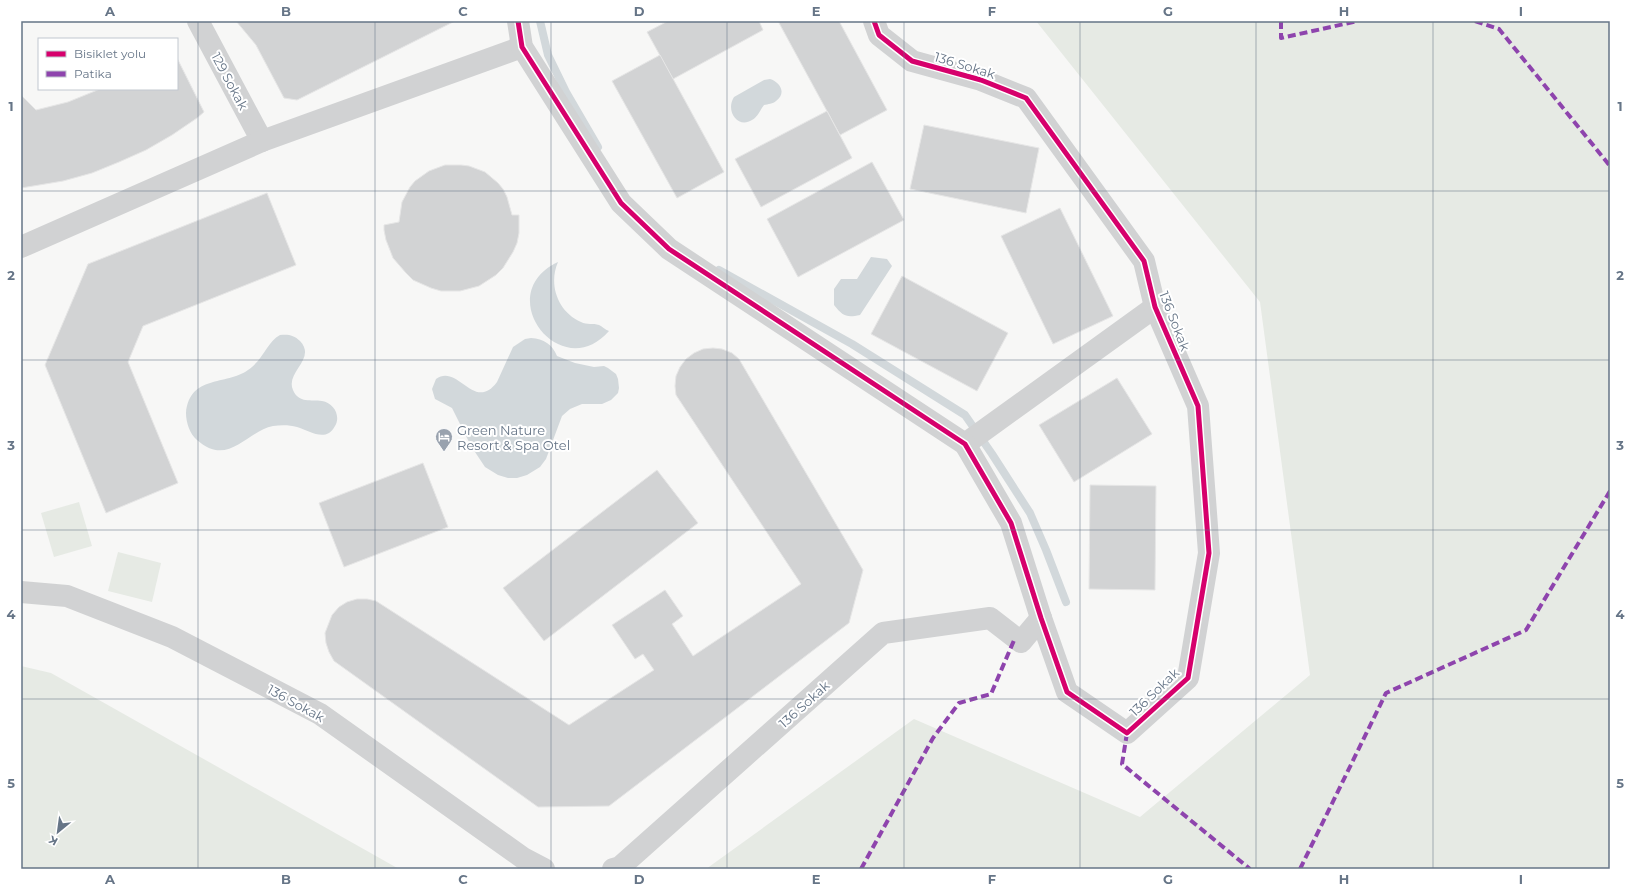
<svg xmlns="http://www.w3.org/2000/svg" width="1631" height="890" viewBox="0 0 1631 890" font-family="Montserrat,sans-serif">
	<style>
		.green { fill: #e6eae4 }
		.water { fill: #d2d8db }
		.lines { fill: none; stroke-linecap: round; stroke-linejoin: round }
		.stream { stroke: #d2d8db; stroke-width: 8 }
		.building { fill: #d2d3d4; stroke: #e6e6e6 }
		.minor { stroke: #d1d2d3; stroke-width: 22 }
		.tertiary { stroke: #d1d2d3; stroke-width: 22 }
		.quiet { stroke: #8e44ad; stroke-width: 4; stroke-dasharray: 8 4; stroke-linecap: butt }
		.cycleway-casing { stroke: #fff; stroke-width: 8 }
		.cycleway { stroke: #d6006c; stroke-width: 5 }
		.grid { fill: none; stroke: #667587; stroke-width: 1; stroke-opacity: 0.55 }
		.labels { text-anchor: middle; stroke-width: 4; stroke-linejoin: round; paint-order: stroke }
		.street-label { font-size: 13px; fill: #667587; stroke: #fff }
		.poi-label { font-size: 13px; fill: #667587; stroke: #fff; text-anchor: start }
		.neatline { fill: none; stroke: #667587; stroke-width: 1.5 }
		.grid-label { font-size: 13px; text-anchor: middle; font-weight: bold; fill: #667587 }
	</style>
	<rect width="100%" height="100%" fill="#f7f7f6"/>
	<g class="green">
		<path d="M 1036,21 L 1610,21 L 1610,869 L 706,869 L 914,719 L 1140,817 L 1310,675 L 1260,302 Z"/>
		<path d="M 79,502 L 92,546 L 54,557 L 41,513 Z"/>
		<path d="M 118,552 L 161,563 L 152,602 L 108,591 Z"/>
		<path d="M 21,666 L 51,673 L 399,869 L 21,869 Z"/>
	</g>
	<g class="water">
		<path d="M 770,79 C 780,82 787,93 776,101 C 773,104 768,104 764,105 C 760,110 758,117 752,120 C 738,129 725,111 734,97 L 764,80 Z"/>
		<path d="M 871,257 L 887,259 L 892,266 L 860,315 C 846,318 843,316 834,305 L 834,289 L 841,279 L 857,279 Z"/>
		<path d="M 558,262 C 548,285 558,312 581,322 C 587,325 593,323 599,325 C 602,326 605,330 609,331 C 561,386 490,294 558,262 Z"/>
		<path d="M 280,335 C 288,334 294,335 300,341 C 317,359 285,372 293,390 C 299,404 311,399 322,401 C 334,403 341,416 335,426 C 326,443 310,431 297,427 C 290,425 281,425 273,426 C 247,431 228,468 197,440 C 190,434 186,423 186,413 C 190,374 226,386 248,370 C 263,360 267,342 280,335 Z"/>
		<path d="M 531,338 C 544,339 552,344 557,356 L 575,363 L 594,367 L 604,366 L 608,368 L 616,374 L 618,379 L 619,388 L 618,393 L 611,400 L 602,404 L 582,404 L 570,409 L 562,416 L 546,459 L 540,467 L 527,475 L 517,478 L 508,478 L 498,475 L 485,467 L 471,446 L 452,408 L 435,399 L 432,389 L 436,379 C 458,363 474,413 497,382 L 513,347 L 525,339 Z"/>
	</g>
	<g class="lines">
		<g class="stream">
			<path d="M 540,21 L 548,55 L 566,92 L 598,147"/>
			<path d="M 719,270 L 852,344 L 965,415 L 992,454 L 1030,513 L 1046,550 L 1066,602"/>
		</g>
	</g>
	<g class="building">
		<path d="M 236,21 L 455,21 L 297,100 L 284,98 L 256,45 Z"/>
		<path d="M 668,21 L 759,21 L 763,30 L 673,79 L 647,32 Z"/>
		<path d="M 778,21 L 839,21 L 887,110 L 840,135 Z"/>
		<path d="M 660,55 L 724,172 L 677,198 L 612,81 Z"/>
		<path d="M 177,58 L 204,112 L 197,118 L 172,135 L 146,150 L 119,162 L 92,173 L 63,181 L 21,188 L 21,95 L 36,110 L 68,102 L 100,89 L 177,89 Z"/>
		<path d="M 827,111 L 852,158 L 761,207 L 735,159 Z"/>
		<path d="M 924,125 L 1039,148 L 1026,213 L 910,189 Z"/>
		<path d="M 872,162 L 904,220 L 798,277 L 767,219 Z"/>
		<path d="M 445,165 L 461,165 L 469,166 L 485,172 L 498,183 L 503,189 L 507,197 L 512,215 L 519,215 L 519,233 L 517,243 L 513,252 L 503,268 L 496,275 L 479,286 L 460,291 L 441,291 L 431,288 L 413,280 L 406,273 L 393,258 L 386,240 L 384,230 L 384,225 L 399,222 L 402,202 L 410,187 L 415,181 L 429,171 Z"/>
		<path d="M 267,193 L 296,265 L 143,326 L 128,362 L 178,483 L 106,513 L 45,365 L 88,264 Z"/>
		<path d="M 1060,208 L 1113,316 L 1053,344 L 1001,236 Z"/>
		<path d="M 902,276 L 1008,333 L 977,391 L 871,334 Z"/>
		<path d="M 713,348 L 722,349 L 732,353 L 739,359 L 863,570 L 849,623 L 609,806 L 538,807 L 334,661 L 329,652 L 326,643 L 325,633 L 332,615 L 339,607 L 347,602 L 357,599 L 367,599 L 376,601 L 569,725 L 654,670 L 643,654 L 635,659 L 612,625 L 665,590 L 683,616 L 672,624 L 693,656 L 801,584 L 676,395 L 675,386 L 676,376 L 680,367 L 686,359 L 694,353 L 703,349 Z"/>
		<path d="M 1117,378 L 1152,434 L 1074,482 L 1039,425 Z"/>
		<path d="M 423,463 L 448,527 L 344,567 L 319,503 Z"/>
		<path d="M 657,470 L 698,523 L 544,641 L 503,588 Z"/>
		<path d="M 1090,485 L 1156,486 L 1155,590 L 1089,589 Z"/>
	</g>
	<g class="lines">
		<g class="minor">
			<path d="M 198,21 L 262,141"/>
			<path d="M 21,247 L 262,141 L 522,47"/>
			<path d="M 965,444 L 1155,307"/>
		</g>
		<g class="tertiary">
			<path d="M 518,21 L 522,47 L 621,203 L 669,249 L 965,444 L 1011,523 L 1041,618 L 1067,692 L 1127,733 L 1188,678 L 1209,553 L 1198,406 L 1155,307 L 1144,261 L 1026,98 L 981,80 L 912,61 L 879,35 L 874,21"/>
			<path d="M 21,592 L 67,596 L 172,637 L 320,714 L 523,858 L 544,869"/>
			<path d="M 613,869 L 620,867 L 883,633 L 990,618 L 1021,642 L 1041,618"/>
		</g>
		<g class="quiet">
			<path d="M 1281,21 L 1281,38 L 1358,21"/>
			<path d="M 1475,21 L 1499,29 L 1610,166"/>
			<path d="M 1127,733 L 1122,764 L 1250,869"/>
			<path d="M 861,869 L 933,738 L 959,703 L 991,694 L 1015,638"/>
			<path d="M 1300,869 L 1386,693 L 1526,630 L 1610,491"/>
		</g>
		<defs>
			<path id="cycleway" d="M 518,21 L 522,47 L 621,203 L 669,249 L 965,444 L 1011,523 L 1041,618 L 1067,692 L 1127,733 L 1188,678 L 1209,553 L 1198,406 L 1155,307 L 1144,261 L 1026,98 L 981,80 L 912,61 L 879,35 L 874,21"/>
		</defs>
		<use href="#cycleway" class="cycleway-casing"/>
		<use href="#cycleway" class="cycleway"/>
	</g>
	<path class="grid" d="M 198,21 L 198,869M 375,21 L 375,869M 551,21 L 551,869M 727,21 L 727,869M 904,21 L 904,869M 1080,21 L 1080,869M 1256,21 L 1256,869M 1433,21 L 1433,869M 21,191 L 1610,191M 21,360 L 1610,360M 21,530 L 1610,530M 21,699 L 1610,699"/>
	<defs>
		<symbol id="hotel-pin" viewBox="-11 -11 22 30"><path d="M0 17L-7.5 6A9.5 9.5 0 1 1 7.5 6Z" fill="#99a2ae" stroke="#fff"/><path d="M-6-4.5h1.5V1H6V5H4.5V3h-9V5H-6ZM-4 0a1.8 1.8 0 1 1 3.6 0ZM.5 0V-2.5h3Q6-2.5 6 0Z" fill="#fff"/></symbol>
	</defs>
	<g fill-rule="evenodd">
		<use href="#hotel-pin" x="434" y="427" width="20" height="27"/>
	</g>
	<g class="labels">
		<g class="street-label">
			<text transform="translate(965 65) rotate(17)" y="5">136 Sokak</text>
			<text transform="translate(230 81) rotate(62)" y="5">129 Sokak</text>
			<text transform="translate(1175 321) rotate(69)" y="5">136 Sokak</text>
			<text transform="translate(1154 692) rotate(-44)" y="5">136 Sokak</text>
			<text transform="translate(296 703) rotate(29)" y="5">136 Sokak</text>
			<text transform="translate(804 704) rotate(-42)" y="5">136 Sokak</text>
		</g>
		<g class="poi-label">
			<text x="457" y="435">Green Nature<tspan x="457" dy="15">Resort &amp; Spa Otel</tspan></text>
		</g>
	</g>
	<rect width="1631" height="890" fill="none" stroke="#ffffff" stroke-width="44"/>
	<rect x="38" y="38" width="140" height="52" fill="#ffffff" stroke="#c2c8cf"/>
	<rect x="46" y="51" width="20" height="6" fill="#d6006c" stroke="#c2c8cf"/>
	<text x="74" y="58" font-size="12" fill="#667587">Bisiklet yolu</text>
	<rect x="46" y="71" width="20" height="6" fill="#8e44ad" stroke="#c2c8cf"/>
	<text x="74" y="78" font-size="12" fill="#667587">Patika</text>
	<g transform="translate(58 832) rotate(209)" stroke="#ffffff" stroke-width="3" paint-order="stroke">
	<path d="M0-3L7 15L0 10L-7 15Z" fill="#667587"/>
	<text y="-6" font-size="11" font-weight="bold" text-anchor="middle" fill="#667587">K</text>
	</g>
	<rect x="22" y="22" width="1587" height="846" class="neatline"/>
	<g class="grid-label">
		<text x="110" y="16">A</text>
		<text x="286" y="16">B</text>
		<text x="463" y="16">C</text>
		<text x="639" y="16">D</text>
		<text x="816" y="16">E</text>
		<text x="992" y="16">F</text>
		<text x="1168" y="16">G</text>
		<text x="1344" y="16">H</text>
		<text x="1521" y="16">I</text>
		<text x="11" y="111">1</text>
		<text x="1620" y="111">1</text>
		<text x="11" y="280">2</text>
		<text x="1620" y="280">2</text>
		<text x="11" y="450">3</text>
		<text x="1620" y="450">3</text>
		<text x="11" y="619">4</text>
		<text x="1620" y="619">4</text>
		<text x="11" y="788">5</text>
		<text x="1620" y="788">5</text>
		<text x="110" y="884">A</text>
		<text x="286" y="884">B</text>
		<text x="463" y="884">C</text>
		<text x="639" y="884">D</text>
		<text x="816" y="884">E</text>
		<text x="992" y="884">F</text>
		<text x="1168" y="884">G</text>
		<text x="1344" y="884">H</text>
		<text x="1521" y="884">I</text>
	</g>
</svg>
